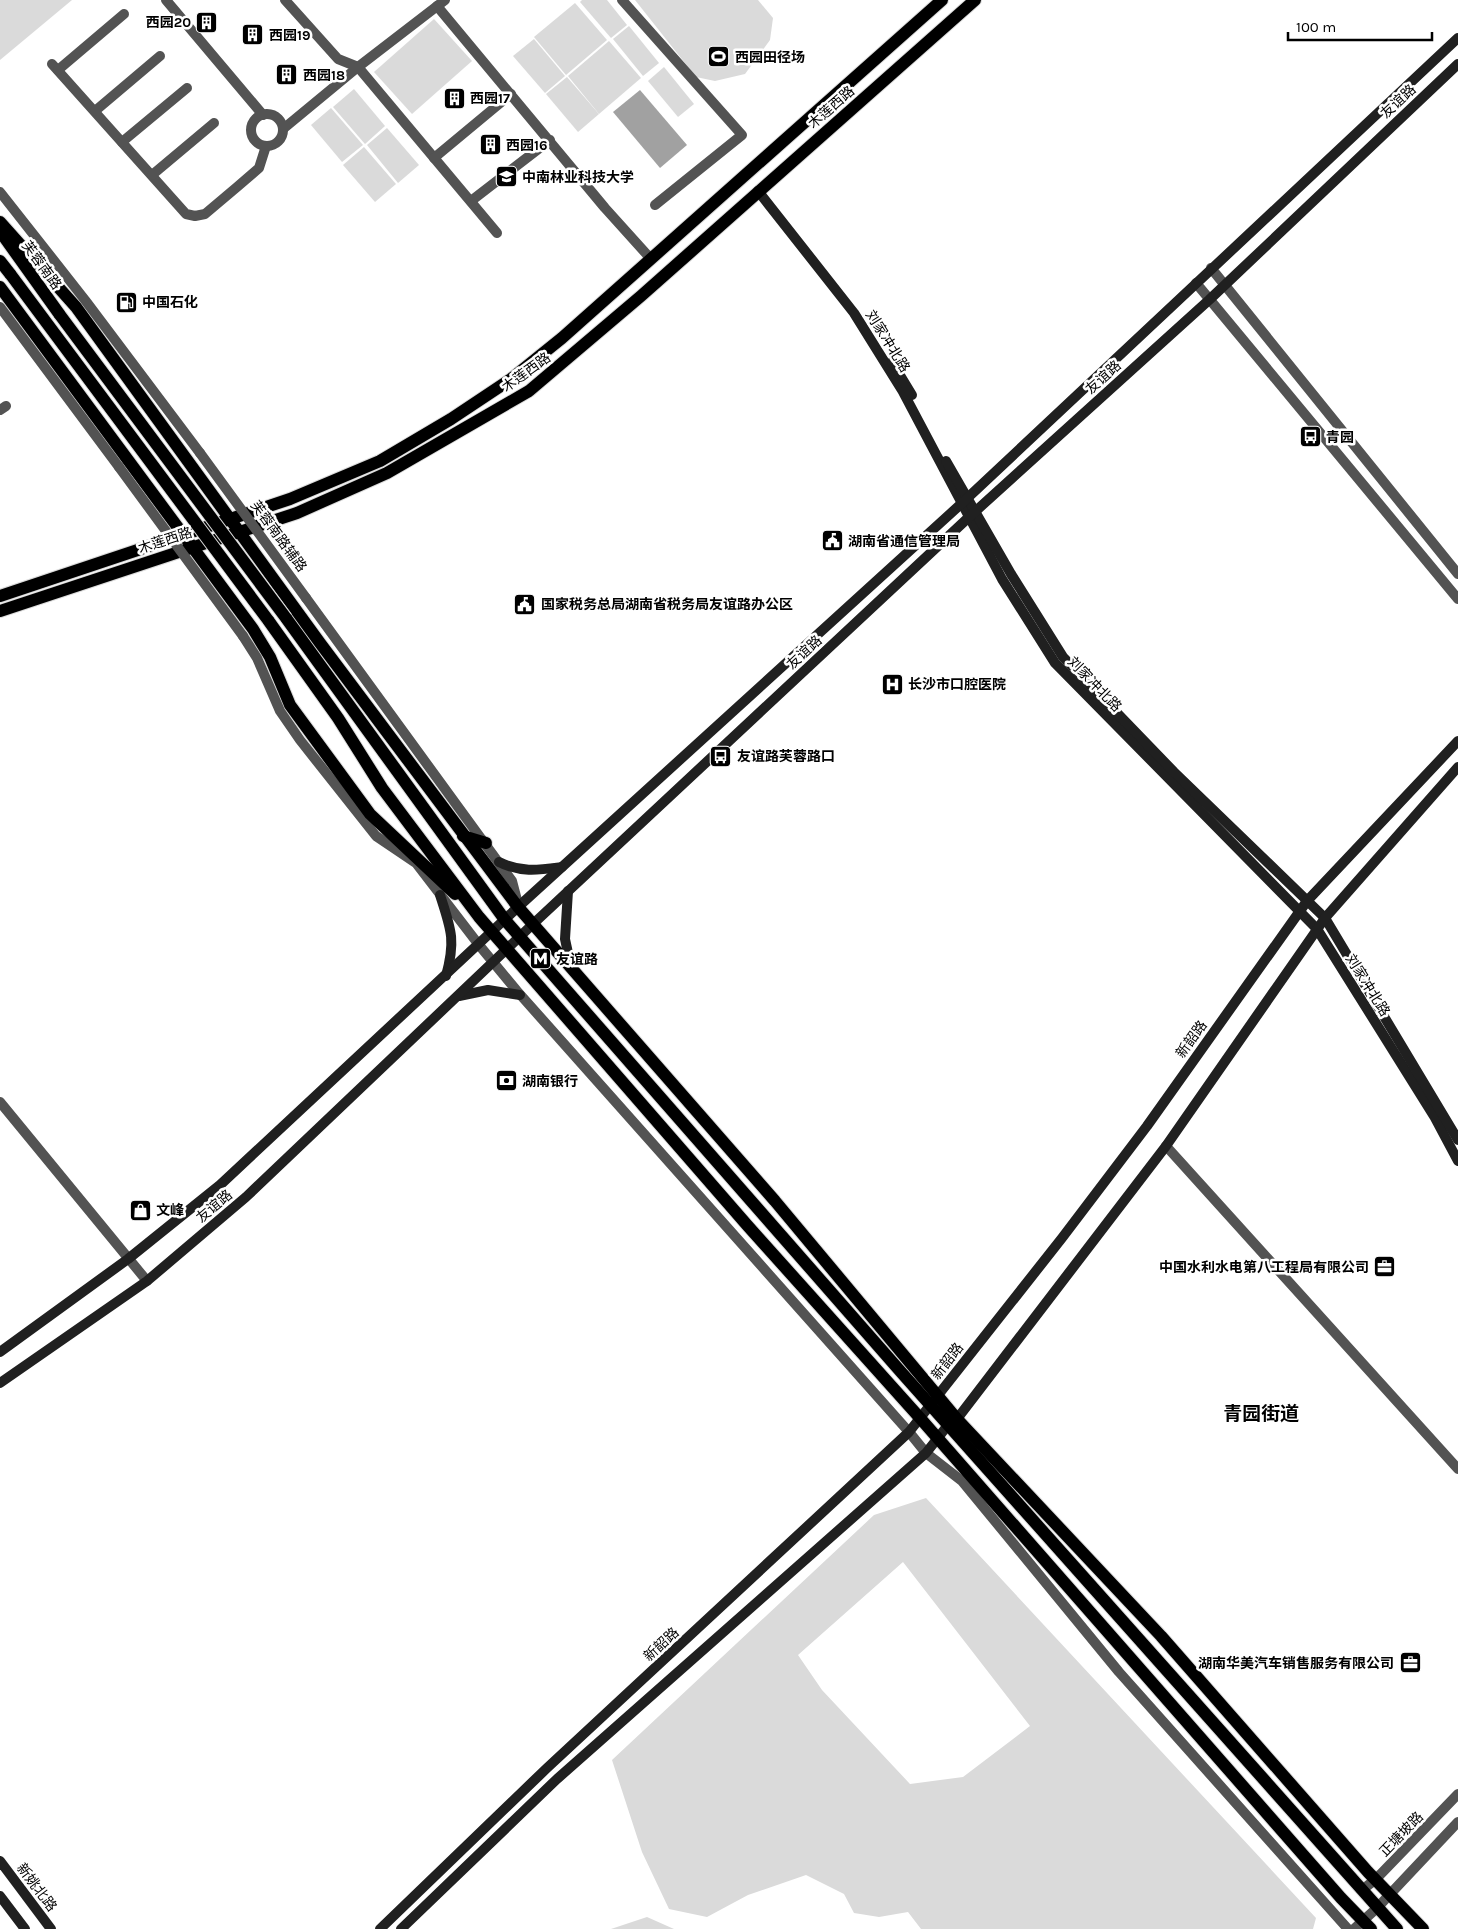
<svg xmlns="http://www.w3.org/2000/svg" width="1458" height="1929" viewBox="0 0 1458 1929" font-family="Karla,'Noto Sans SC',sans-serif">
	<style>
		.green { fill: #dadada; fill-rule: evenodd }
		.water { fill: #a1a1a1 }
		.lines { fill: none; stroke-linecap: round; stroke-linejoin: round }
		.primary-casing { stroke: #dbdbdb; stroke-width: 14 }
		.minor { stroke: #535353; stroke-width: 10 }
		.tertiary { stroke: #535353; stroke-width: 10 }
		.secondary { stroke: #202020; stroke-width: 10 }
		.primary { stroke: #000; stroke-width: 12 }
		.primary-bridge-casing { stroke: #dbdbdb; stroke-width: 14; stroke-linecap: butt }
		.tertiary-bridge { stroke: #535353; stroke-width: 10 }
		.primary-bridge { stroke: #000; stroke-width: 12 }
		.labels { text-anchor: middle; stroke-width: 5; stroke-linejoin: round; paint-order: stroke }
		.poi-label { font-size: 14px; font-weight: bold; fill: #000; stroke: #fff; text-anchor: start }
		.street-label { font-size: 14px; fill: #000; stroke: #fff }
		.district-label { font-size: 19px; font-weight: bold; fill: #000; stroke: #fff }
	</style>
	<rect width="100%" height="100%" fill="#fff"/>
	<g class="green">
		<path d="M 0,0 L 72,0 L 0,60 Z"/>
		<path d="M 582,0 L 607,0 L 627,25 L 611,38 L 580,2 Z"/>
		<path d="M 635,0 L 758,0 L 773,18 L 770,40 L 745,74 L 715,81 L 696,77 Z"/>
		<path d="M 575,3 L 607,40 L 566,75 L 534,37 Z"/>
		<path d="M 434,19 L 472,61 L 412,114 L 374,72 Z"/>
		<path d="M 629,26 L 659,63 L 643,76 L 613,39 Z"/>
		<path d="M 534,39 L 565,76 L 545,93 L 513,56 Z"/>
		<path d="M 609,41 L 641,78 L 599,114 L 568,76 Z"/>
		<path d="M 664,67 L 694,104 L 678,117 L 648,81 Z"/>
		<path d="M 567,77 L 599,114 L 578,132 L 546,94 Z"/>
		<path d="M 354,89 L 385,126 L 365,144 L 333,107 Z"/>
		<path d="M 331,108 L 363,145 L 342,162 L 311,125 Z"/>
		<path d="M 387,128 L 419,165 L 398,183 L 367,145 Z"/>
		<path d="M 364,147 L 396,184 L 375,202 L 343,165 Z"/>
		<path d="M 926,1498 L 1316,1918 L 1313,1929 L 921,1929 L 908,1912 L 879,1917 L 854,1913 L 844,1894 L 806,1875 L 748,1895 L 707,1917 L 669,1909 L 642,1852 L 612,1760 L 874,1515 ZM 903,1562 L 1030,1726 L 963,1777 L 910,1784 L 822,1690 L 798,1655 Z"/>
		<path d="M 647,1917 L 674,1929 L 611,1929 Z"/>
	</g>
	<path class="water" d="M 640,90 L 687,145 L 660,168 L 613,112 Z"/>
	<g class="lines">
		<defs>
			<g id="primary">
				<path d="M 0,222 L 76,307 L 320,643 L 518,907 L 775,1201 L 957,1419 L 1161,1636 L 1368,1872 L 1423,1929"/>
				<path d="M 2,234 L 60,315"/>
				<path d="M 0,261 L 11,275"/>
				<path d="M 0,287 L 253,629 L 270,657 L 290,705 L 370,814 L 455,894"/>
				<path d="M 0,596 L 290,499 L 380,461 L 451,419 L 511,379 L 562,338 L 942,0"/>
				<path d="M 0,611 L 297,513 L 387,473 L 529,391 L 641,296 L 975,0"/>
				<path d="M 286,618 L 505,920 L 901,1372 L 1397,1929"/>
				<path d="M 268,620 L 338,718 L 382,788 L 479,917 L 747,1225 L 920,1418 L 1341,1898 L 1371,1929"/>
				<path d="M 463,836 L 486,843"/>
			</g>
		</defs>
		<use href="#primary" class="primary-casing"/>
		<g class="minor">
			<path d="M 166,0 L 263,115"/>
			<path d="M 285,0 L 338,59 L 358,67 L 497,233"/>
			<path d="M 622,0 L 742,135 L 655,205"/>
			<path d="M 437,6 L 605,208 L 651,259"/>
			<path d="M 52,64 L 186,214 L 195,216 L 205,214 L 237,187 L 259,168 L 266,146"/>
			<path d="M 58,70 L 124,14"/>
			<path d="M 95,111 L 160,56"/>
			<circle cx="267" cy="130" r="16"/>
			<path d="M 283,129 L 358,67 L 445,0"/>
			<path d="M 122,142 L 187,88"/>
			<path d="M 434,158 L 511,94"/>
			<path d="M 152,175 L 214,123"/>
			<path d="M 471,201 L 550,140"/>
			<path d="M 0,410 L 6,406"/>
			<path d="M 0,1102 L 147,1281"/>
			<path d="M 1166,1146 L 1458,1469"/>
		</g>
		<g class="tertiary">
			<path d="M 0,192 L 85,300 L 200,453"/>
			<path d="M 1211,268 L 1458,574"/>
			<path d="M 1196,283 L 1458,599"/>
			<path d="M 0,307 L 119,467"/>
			<path d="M 306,598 L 512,881 L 518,904"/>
			<path d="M 243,636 L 257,658 L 280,711 L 300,740 L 376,836 L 416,863 L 479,945 L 517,991 L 909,1432 L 926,1453 L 962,1481 L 1119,1672 L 1348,1929"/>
			<path d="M 1362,1890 L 1376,1879 L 1458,1794"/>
			<path d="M 1354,1929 L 1377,1908 L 1458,1822"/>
		</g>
		<g class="secondary">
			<path d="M 758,191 L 854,313 L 902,390 L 1002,579 L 1055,663 L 1317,929 L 1434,1116 L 1458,1161"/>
			<path d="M 892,362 L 912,395"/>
			<path d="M 946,461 L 1011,574 L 1063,657 L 1174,772 L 1325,918 L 1458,1140"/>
			<path d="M 499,862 C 521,873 539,870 562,867"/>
			<path d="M 568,891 L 565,939 L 571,967"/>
			<path d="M 440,895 C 451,929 456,940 446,976"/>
			<path d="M 459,996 L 488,990 L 520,995"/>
			<path d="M 0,1352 L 128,1259 L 220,1185 L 518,907 L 961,504 L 1458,38"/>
			<path d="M 0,1383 L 147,1281 L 246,1197 L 533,924 L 968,518 L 1209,300 L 1458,64"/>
			<path d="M 0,1861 L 51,1929"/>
			<path d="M 0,1896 L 25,1929"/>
			<path d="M 380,1929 L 547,1768 L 909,1432 L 1062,1238 L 1147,1126 L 1307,901 L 1458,741"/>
			<path d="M 401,1929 L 557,1779 L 926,1453 L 948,1425 L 957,1419 L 1166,1146 L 1325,918 L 1458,767"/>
		</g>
		<use href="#primary" class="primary"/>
		<defs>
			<g id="primary-bridge">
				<path d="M 11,275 L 268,620"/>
				<path d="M 60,315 L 286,618"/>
			</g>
		</defs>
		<use href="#primary-bridge" class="primary-bridge-casing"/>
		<g class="tertiary-bridge">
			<path d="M 200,453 L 306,598"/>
			<path d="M 119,467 L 243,636"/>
		</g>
		<use href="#primary-bridge" class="primary-bridge"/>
	</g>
	<defs>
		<symbol id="building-square" viewBox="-11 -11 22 22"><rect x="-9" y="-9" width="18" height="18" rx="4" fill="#000" stroke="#fff"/><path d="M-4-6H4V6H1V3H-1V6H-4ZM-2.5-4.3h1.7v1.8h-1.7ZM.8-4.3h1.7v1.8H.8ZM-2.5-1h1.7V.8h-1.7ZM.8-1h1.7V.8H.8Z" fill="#fff"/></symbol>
		<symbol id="stadium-square" viewBox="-11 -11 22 22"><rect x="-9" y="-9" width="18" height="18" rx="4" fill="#000" stroke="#fff"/><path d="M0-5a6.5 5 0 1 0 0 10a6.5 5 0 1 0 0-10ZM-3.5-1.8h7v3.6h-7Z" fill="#fff"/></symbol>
		<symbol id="university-square" viewBox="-11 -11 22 22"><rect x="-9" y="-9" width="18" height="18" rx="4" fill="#000" stroke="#fff"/><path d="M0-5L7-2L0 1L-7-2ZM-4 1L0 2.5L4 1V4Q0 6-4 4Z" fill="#fff"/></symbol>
		<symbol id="fuel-square" viewBox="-11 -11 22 22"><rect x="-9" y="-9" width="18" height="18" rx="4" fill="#000" stroke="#fff"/><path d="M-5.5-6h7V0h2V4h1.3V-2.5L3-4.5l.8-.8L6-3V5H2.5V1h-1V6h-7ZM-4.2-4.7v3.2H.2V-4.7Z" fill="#fff"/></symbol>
		<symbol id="bus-square" viewBox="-11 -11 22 22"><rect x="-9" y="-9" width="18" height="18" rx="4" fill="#000" stroke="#fff"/><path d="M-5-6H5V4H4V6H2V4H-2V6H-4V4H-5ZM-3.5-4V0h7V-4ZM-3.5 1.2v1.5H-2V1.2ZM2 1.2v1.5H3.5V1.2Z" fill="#fff"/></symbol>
		<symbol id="civic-square" viewBox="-11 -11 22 22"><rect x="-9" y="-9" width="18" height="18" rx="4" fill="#000" stroke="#fff"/><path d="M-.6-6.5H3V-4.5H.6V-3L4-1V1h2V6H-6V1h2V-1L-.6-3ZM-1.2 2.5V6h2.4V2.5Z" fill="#fff"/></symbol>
		<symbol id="hospital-square" viewBox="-11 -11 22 22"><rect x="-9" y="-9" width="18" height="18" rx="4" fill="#000" stroke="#fff"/><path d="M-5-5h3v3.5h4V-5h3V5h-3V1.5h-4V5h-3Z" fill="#fff"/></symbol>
		<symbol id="metro-square" viewBox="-11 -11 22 22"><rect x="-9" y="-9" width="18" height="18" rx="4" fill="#000" stroke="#fff"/><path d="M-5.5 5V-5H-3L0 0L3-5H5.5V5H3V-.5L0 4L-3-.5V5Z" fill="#fff"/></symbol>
		<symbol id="bank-square" viewBox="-11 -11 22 22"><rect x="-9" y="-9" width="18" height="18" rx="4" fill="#000" stroke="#fff"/><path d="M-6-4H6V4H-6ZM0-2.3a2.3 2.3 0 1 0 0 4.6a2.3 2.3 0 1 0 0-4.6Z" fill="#fff"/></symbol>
		<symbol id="shop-square" viewBox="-11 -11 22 22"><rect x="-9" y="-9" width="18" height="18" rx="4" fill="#000" stroke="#fff"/><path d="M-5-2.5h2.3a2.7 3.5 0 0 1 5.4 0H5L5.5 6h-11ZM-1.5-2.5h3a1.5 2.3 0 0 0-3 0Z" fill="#fff"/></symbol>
		<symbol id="office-square" viewBox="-11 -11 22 22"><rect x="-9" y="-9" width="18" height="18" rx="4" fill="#000" stroke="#fff"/><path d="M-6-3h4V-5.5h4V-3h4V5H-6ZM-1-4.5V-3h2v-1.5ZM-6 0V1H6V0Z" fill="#fff"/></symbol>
	</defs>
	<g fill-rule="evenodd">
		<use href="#building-square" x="194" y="10" width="25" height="25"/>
		<use href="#building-square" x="240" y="22" width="25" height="25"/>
		<use href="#stadium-square" x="706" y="44" width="25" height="25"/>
		<use href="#building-square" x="274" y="62" width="25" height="25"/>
		<use href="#building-square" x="442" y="86" width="25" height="25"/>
		<use href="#building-square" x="478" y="132" width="25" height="25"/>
		<use href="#university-square" x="494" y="164" width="25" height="25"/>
		<use href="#fuel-square" x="114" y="290" width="25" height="25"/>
		<use href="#bus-square" x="1298" y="424" width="25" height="25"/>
		<use href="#civic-square" x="820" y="528" width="25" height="25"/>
		<use href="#civic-square" x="512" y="592" width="25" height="25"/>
		<use href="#hospital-square" x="880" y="672" width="25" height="25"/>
		<use href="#bus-square" x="708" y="744" width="25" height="25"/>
		<use href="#metro-square" x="528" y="946" width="25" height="25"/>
		<use href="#bank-square" x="494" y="1068" width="25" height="25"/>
		<use href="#shop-square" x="128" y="1198" width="25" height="25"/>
		<use href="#office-square" x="1372" y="1254" width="25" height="25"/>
		<use href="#office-square" x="1398" y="1650" width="25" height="25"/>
	</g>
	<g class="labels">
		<g class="poi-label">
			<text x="191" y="27" text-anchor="end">西园20</text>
			<text x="269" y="40">西园19</text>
			<text x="735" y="62">西园田径场</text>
			<text x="303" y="80">西园18</text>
			<text x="470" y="103">西园17</text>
			<text x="506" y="150">西园16</text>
			<text x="522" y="182">中南林业科技大学</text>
			<text x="142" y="307">中国石化</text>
			<text x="1326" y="442">青园</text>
			<text x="848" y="546">湖南省通信管理局</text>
			<text x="541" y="609">国家税务总局湖南省税务局友谊路办公区</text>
			<text x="908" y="689">长沙市口腔医院</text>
			<text x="737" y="761">友谊路芙蓉路口</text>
			<text x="556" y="964">友谊路</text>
			<text x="522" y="1086">湖南银行</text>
			<text x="156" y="1215">文峰</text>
			<text x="1369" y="1272" text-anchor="end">中国水利水电第八工程局有限公司</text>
			<text x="1394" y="1668" text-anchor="end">湖南华美汽车销售服务有限公司</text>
		</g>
		<g class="street-label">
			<text transform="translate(1398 101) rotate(-43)" y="5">友谊路</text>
			<text transform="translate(831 107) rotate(-41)" y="5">木莲西路</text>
			<text transform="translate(42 265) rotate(54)" y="5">芙蓉南路</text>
			<text transform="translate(888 341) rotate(58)" y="5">刘家冲北路</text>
			<text transform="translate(526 372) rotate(-36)" y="5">木莲西路</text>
			<text transform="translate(1103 377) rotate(-42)" y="5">友谊路</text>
			<text transform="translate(279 536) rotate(54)" y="5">芙蓉南路辅路</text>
			<text transform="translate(165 540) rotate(-18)" y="5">木莲西路</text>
			<text transform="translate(804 652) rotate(-43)" y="5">友谊路</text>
			<text transform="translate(1095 684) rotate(46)" y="5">刘家冲北路</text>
			<text transform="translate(1368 985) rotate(58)" y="5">刘家冲北路</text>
			<text transform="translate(1191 1039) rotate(-54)" y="5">新韶路</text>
			<text transform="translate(214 1206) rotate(-40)" y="5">友谊路</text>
			<text transform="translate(947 1361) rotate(-52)" y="5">新韶路</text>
			<text transform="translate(661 1644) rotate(-43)" y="5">新韶路</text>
			<text transform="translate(1401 1834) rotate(-46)" y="5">正塘坡路</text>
			<text transform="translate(37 1887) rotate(53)" y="5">新姚北路</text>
		</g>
		<g class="district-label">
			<text x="1261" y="1420">青园街道</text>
		</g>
	</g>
	<path d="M1288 32v8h144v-8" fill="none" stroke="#000000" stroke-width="2.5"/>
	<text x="1296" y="32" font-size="15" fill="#000000" stroke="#ffffff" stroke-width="4" paint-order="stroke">100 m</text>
</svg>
